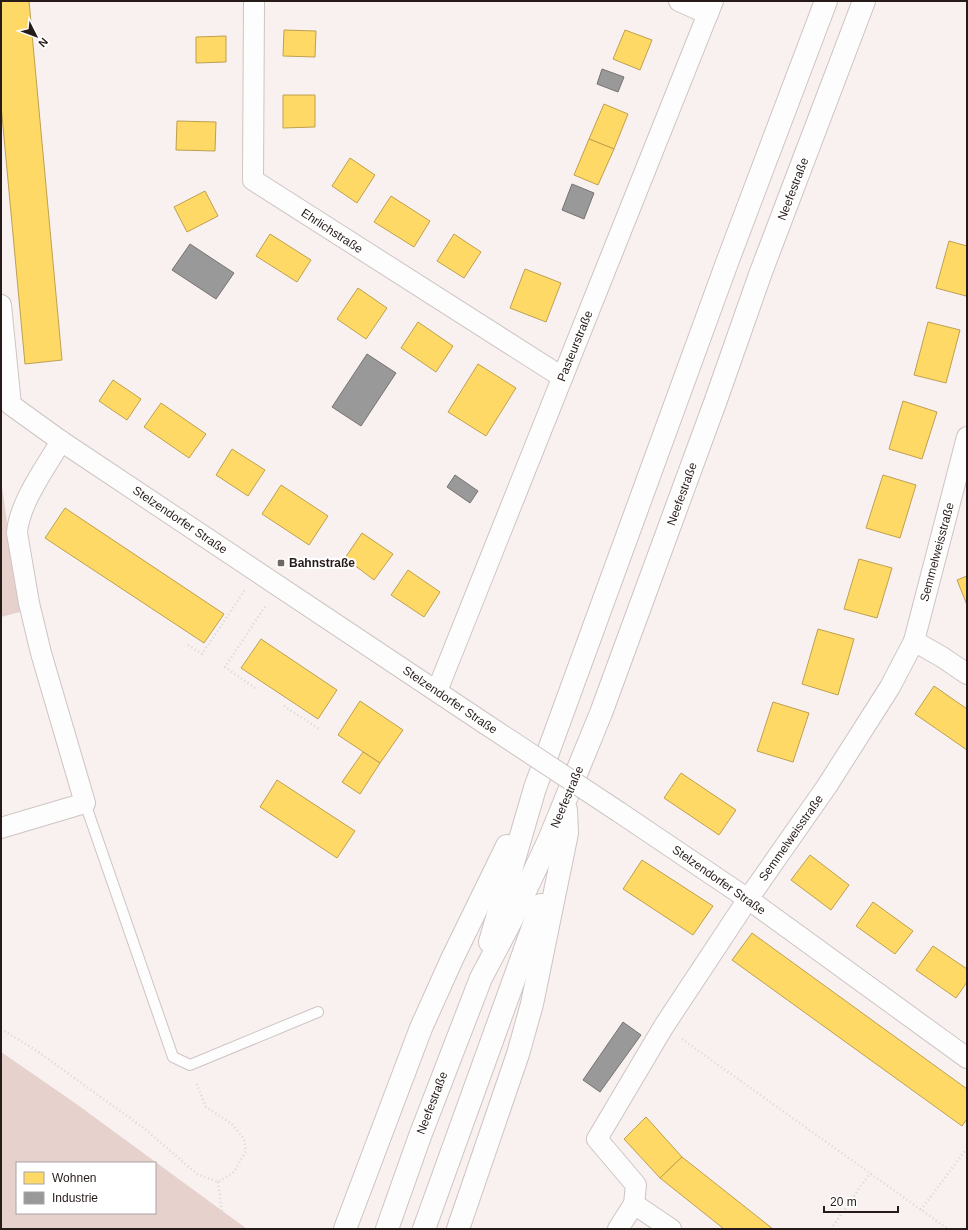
<svg xmlns="http://www.w3.org/2000/svg" width="968" height="1230" viewBox="0 0 968 1230" font-family="Helvetica,sans-serif">
	<style>
		.green { fill: #e6d1cc; fill-rule: evenodd }
		.homes { fill: #ffd966; stroke: #bea04f }
		.industry { fill: #999; stroke: #767372 }
		.lines { fill: none; stroke-linecap: round; stroke-linejoin: round }
		.lane-casing { stroke: #cdc4c3; stroke-width: 12 }
		.street-casing { stroke: #cdc4c3; stroke-width: 22 }
		.highway-casing { stroke: #cdc4c3; stroke-width: 24 }
		.path { stroke: #d9d6d6; stroke-width: 2.5; stroke-dasharray: 1 3; stroke-linecap: butt }
		.lane { stroke: #fefdfd; stroke-width: 10 }
		.street { stroke: #fefdfd; stroke-width: 20 }
		.highway { stroke: #fefdfd; stroke-width: 22 }
		.street-bridge-casing { stroke: #cdc4c3; stroke-width: 22; stroke-linecap: butt }
		.street-bridge { stroke: #fefdfd; stroke-width: 20 }
		.poi-dot { fill: #706664; stroke: #fff; stroke-width: 1.5 }
		.labels { text-anchor: middle; stroke-width: 4; stroke-linejoin: round; paint-order: stroke }
		.street-label { font-size: 12px; fill: #261b18; stroke: #fff }
		.poi-label { font-size: 12px; font-weight: bold; fill: #261b18; stroke: #fff; text-anchor: start }
	</style>
	<rect width="100%" height="100%" fill="#f8f1f0"/>
	<g class="green">
		<path d="M 1,480 L 20,612 L 1,617 Z"/>
		<path d="M 1,1052 L 75,1103 L 247,1229 L 1,1229 ZM 17,1163 L 155,1163 L 155,1213 L 17,1213 Z"/>
	</g>
	<g class="homes">
		<path d="M 1,1 L 29,1 L 62,360 L 25,364 L 1,105 Z"/>
		<path d="M 284,30 L 316,31 L 315,57 L 283,56 Z"/>
		<path d="M 625,30 L 652,40 L 640,70 L 613,59 Z"/>
		<path d="M 226,36 L 226,62 L 196,63 L 196,37 Z"/>
		<path d="M 283,95 L 315,95 L 315,127 L 283,128 Z"/>
		<path d="M 604,104 L 628,114 L 614,149 L 589,139 Z"/>
		<path d="M 177,121 L 216,122 L 215,151 L 176,150 Z"/>
		<path d="M 589,139 L 614,149 L 598,185 L 574,175 Z"/>
		<path d="M 350,158 L 375,175 L 357,203 L 332,186 Z"/>
		<path d="M 205,191 L 218,216 L 187,232 L 174,207 Z"/>
		<path d="M 391,196 L 430,221 L 414,247 L 374,222 Z"/>
		<path d="M 270,234 L 311,260 L 297,282 L 256,256 Z"/>
		<path d="M 454,234 L 481,252 L 464,278 L 437,261 Z"/>
		<path d="M 949,241 L 967,246 L 967,291 L 966,296 L 936,288 Z"/>
		<path d="M 525,269 L 561,283 L 546,322 L 510,308 Z"/>
		<path d="M 358,288 L 387,308 L 366,339 L 337,319 Z"/>
		<path d="M 418,322 L 453,346 L 436,372 L 401,348 Z"/>
		<path d="M 928,322 L 960,330 L 946,383 L 914,375 Z"/>
		<path d="M 478,364 L 516,388 L 486,436 L 448,412 Z"/>
		<path d="M 113,380 L 141,399 L 127,420 L 99,401 Z"/>
		<path d="M 903,401 L 937,412 L 922,459 L 889,449 Z"/>
		<path d="M 161,403 L 206,434 L 189,458 L 144,427 Z"/>
		<path d="M 232,449 L 265,470 L 248,496 L 216,475 Z"/>
		<path d="M 883,475 L 916,485 L 900,538 L 866,528 Z"/>
		<path d="M 281,485 L 328,516 L 309,545 L 262,514 Z"/>
		<path d="M 65,508 L 224,614 L 204,643 L 45,538 Z"/>
		<path d="M 362,533 L 393,554 L 374,580 L 345,558 Z"/>
		<path d="M 859,559 L 892,568 L 877,618 L 844,609 Z"/>
		<path d="M 408,570 L 440,592 L 424,617 L 391,595 Z"/>
		<path d="M 967,576 L 967,605 L 957,580 Z"/>
		<path d="M 818,629 L 854,639 L 838,695 L 802,684 Z"/>
		<path d="M 261,639 L 337,690 L 318,719 L 241,668 Z"/>
		<path d="M 934,686 L 967,709 L 967,750 L 915,714 Z"/>
		<path d="M 360,701 L 403,730 L 380,763 L 338,735 Z"/>
		<path d="M 773,702 L 809,713 L 793,762 L 757,751 Z"/>
		<path d="M 363,752 L 380,763 L 360,794 L 342,782 Z"/>
		<path d="M 681,773 L 736,810 L 719,835 L 664,798 Z"/>
		<path d="M 277,780 L 355,831 L 337,858 L 260,807 Z"/>
		<path d="M 810,855 L 849,885 L 831,910 L 791,880 Z"/>
		<path d="M 642,860 L 713,906 L 693,935 L 623,889 Z"/>
		<path d="M 873,902 L 913,931 L 895,954 L 856,926 Z"/>
		<path d="M 752,933 L 967,1089 L 967,1119 L 962,1126 L 732,960 Z"/>
		<path d="M 933,946 L 967,969 L 967,982 L 956,998 L 916,970 Z"/>
		<path d="M 646,1117 L 682,1157 L 660,1178 L 624,1139 Z"/>
		<path d="M 682,1157 L 773,1229 L 724,1229 L 660,1178 Z"/>
	</g>
	<g class="industry">
		<path d="M 602,69 L 624,77 L 618,92 L 597,84 Z"/>
		<path d="M 572,184 L 594,193 L 584,219 L 562,210 Z"/>
		<path d="M 190,244 L 234,273 L 216,299 L 172,270 Z"/>
		<path d="M 367,354 L 396,373 L 361,426 L 332,407 Z"/>
		<path d="M 455,475 L 478,491 L 470,503 L 447,487 Z"/>
		<path d="M 623,1022 L 641,1035 L 600,1092 L 583,1080 Z"/>
	</g>
	<g class="lines">
		<defs>
			<path id="lane" d="M 85,803 L 173,1057 L 190,1065 L 318,1012"/>
			<g id="street">
				<path d="M 254,1 L 253,180 L 562,377"/>
				<path d="M 679,1 L 708,14"/>
				<path d="M 1,305 L 11,405 L 61,441 L 484,723"/>
				<path d="M 914,641 L 942,657 L 967,674"/>
				<path d="M 437,691 L 713,1"/>
				<path d="M 619,812 L 748,899 L 967,1058"/>
				<path d="M 1,828 L 85,803 L 41,653 L 29,603 L 17,533 C 19,503 46,467 61,441"/>
				<path d="M 634,1204 L 671,1229"/>
				<path d="M 618,1229 L 634,1204 L 636,1185 L 597,1139 L 664,1026 L 748,899 L 827,786 L 890,687 L 914,641 L 967,437"/>
			</g>
			<g id="highway">
				<path d="M 490,942 L 535,788 L 728,260 L 826,1"/>
				<path d="M 345,1229 L 421,1028 L 452,959 L 507,846"/>
				<path d="M 387,1229 L 420,1136 L 481,978 L 512,919 L 549,840 L 601,713 L 716,400 L 761,272 L 864,1"/>
				<path d="M 424,1229 L 541,905"/>
				<path d="M 458,1229 L 518,1054 L 532,1004 L 567,833 L 566,810"/>
			</g>
		</defs>
		<use href="#lane" class="lane-casing"/>
		<use href="#street" class="street-casing"/>
		<use href="#highway" class="highway-casing"/>
		<g class="path">
			<path d="M 188,645 L 202,654 L 245,590"/>
			<path d="M 255,688 L 225,667 L 266,605"/>
			<path d="M 284,706 L 319,729"/>
			<path d="M 1,1029 L 37,1051 L 145,1129 L 197,1174 L 218,1182 L 234,1172 L 246,1151 L 244,1139 L 232,1124 L 206,1107 L 196,1082"/>
			<path d="M 682,1039 L 948,1229"/>
			<path d="M 218,1182 L 224,1229"/>
			<path d="M 921,1210 L 967,1148"/>
			<path d="M 831,1229 L 870,1173"/>
		</g>
		<use href="#lane" class="lane"/>
		<use href="#street" class="street"/>
		<use href="#highway" class="highway"/>
		<defs>
			<path id="street-bridge" d="M 484,723 L 619,812"/>
		</defs>
		<use href="#street-bridge" class="street-bridge-casing"/>
		<use href="#street-bridge" class="street-bridge"/>
	</g>
	<rect class="poi-dot" x="277" y="559" width="8" height="8" rx="2"/>
	<g class="labels">
		<g class="street-label">
			<text transform="translate(793 189) rotate(-69)" y="4">Neefestraße</text>
			<text transform="translate(332 231) rotate(33)" y="4">Ehrlichstraße</text>
			<text transform="translate(575 346) rotate(-68)" y="4">Pasteurstraße</text>
			<text transform="translate(682 494) rotate(-70)" y="4">Neefestraße</text>
			<text transform="translate(180 520) rotate(34)" y="4">Stelzendorfer Straße</text>
			<text transform="translate(937 552) rotate(-75)" y="4">Semmelweisstraße</text>
			<text transform="translate(450 700) rotate(34)" y="4">Stelzendorfer Straße</text>
			<text transform="translate(567 797) rotate(-67)" y="4">Neefestraße</text>
			<text transform="translate(791 838) rotate(-55)" y="4">Semmelweisstraße</text>
			<text transform="translate(719 880) rotate(35)" y="4">Stelzendorfer Straße</text>
			<text transform="translate(432 1103) rotate(-69)" y="4">Neefestraße</text>
		</g>
		<g class="poi-label">
			<text x="289" y="567">Bahnstraße</text>
		</g>
	</g>
	<rect width="968" height="1230" fill="none" stroke="#261b18" stroke-width="4"/>
	<rect x="16" y="1162" width="140" height="52" fill="#ffffff" stroke="#a8a4a3"/>
	<rect x="24" y="1172" width="20" height="12" fill="#ffd966" stroke="#a8a4a3"/>
	<text x="52" y="1182" font-size="12" fill="#261b18">Wohnen</text>
	<rect x="24" y="1192" width="20" height="12" fill="#999999" stroke="#a8a4a3"/>
	<text x="52" y="1202" font-size="12" fill="#261b18">Industrie</text>
	<g transform="translate(36 36) rotate(132)" stroke="#ffffff" stroke-width="3" paint-order="stroke">
	<path d="M0-3L7 15L0 10L-7 15Z" fill="#261b18"/>
	<text y="-6" font-size="11" font-weight="bold" text-anchor="middle" fill="#261b18">N</text>
	</g>
	<path d="M824 1206v6h74v-6" fill="none" stroke="#261b18" stroke-width="2"/>
	<text x="830" y="1206" font-size="12" fill="#261b18" stroke="#ffffff" stroke-width="3" paint-order="stroke">20 m</text>
</svg>
